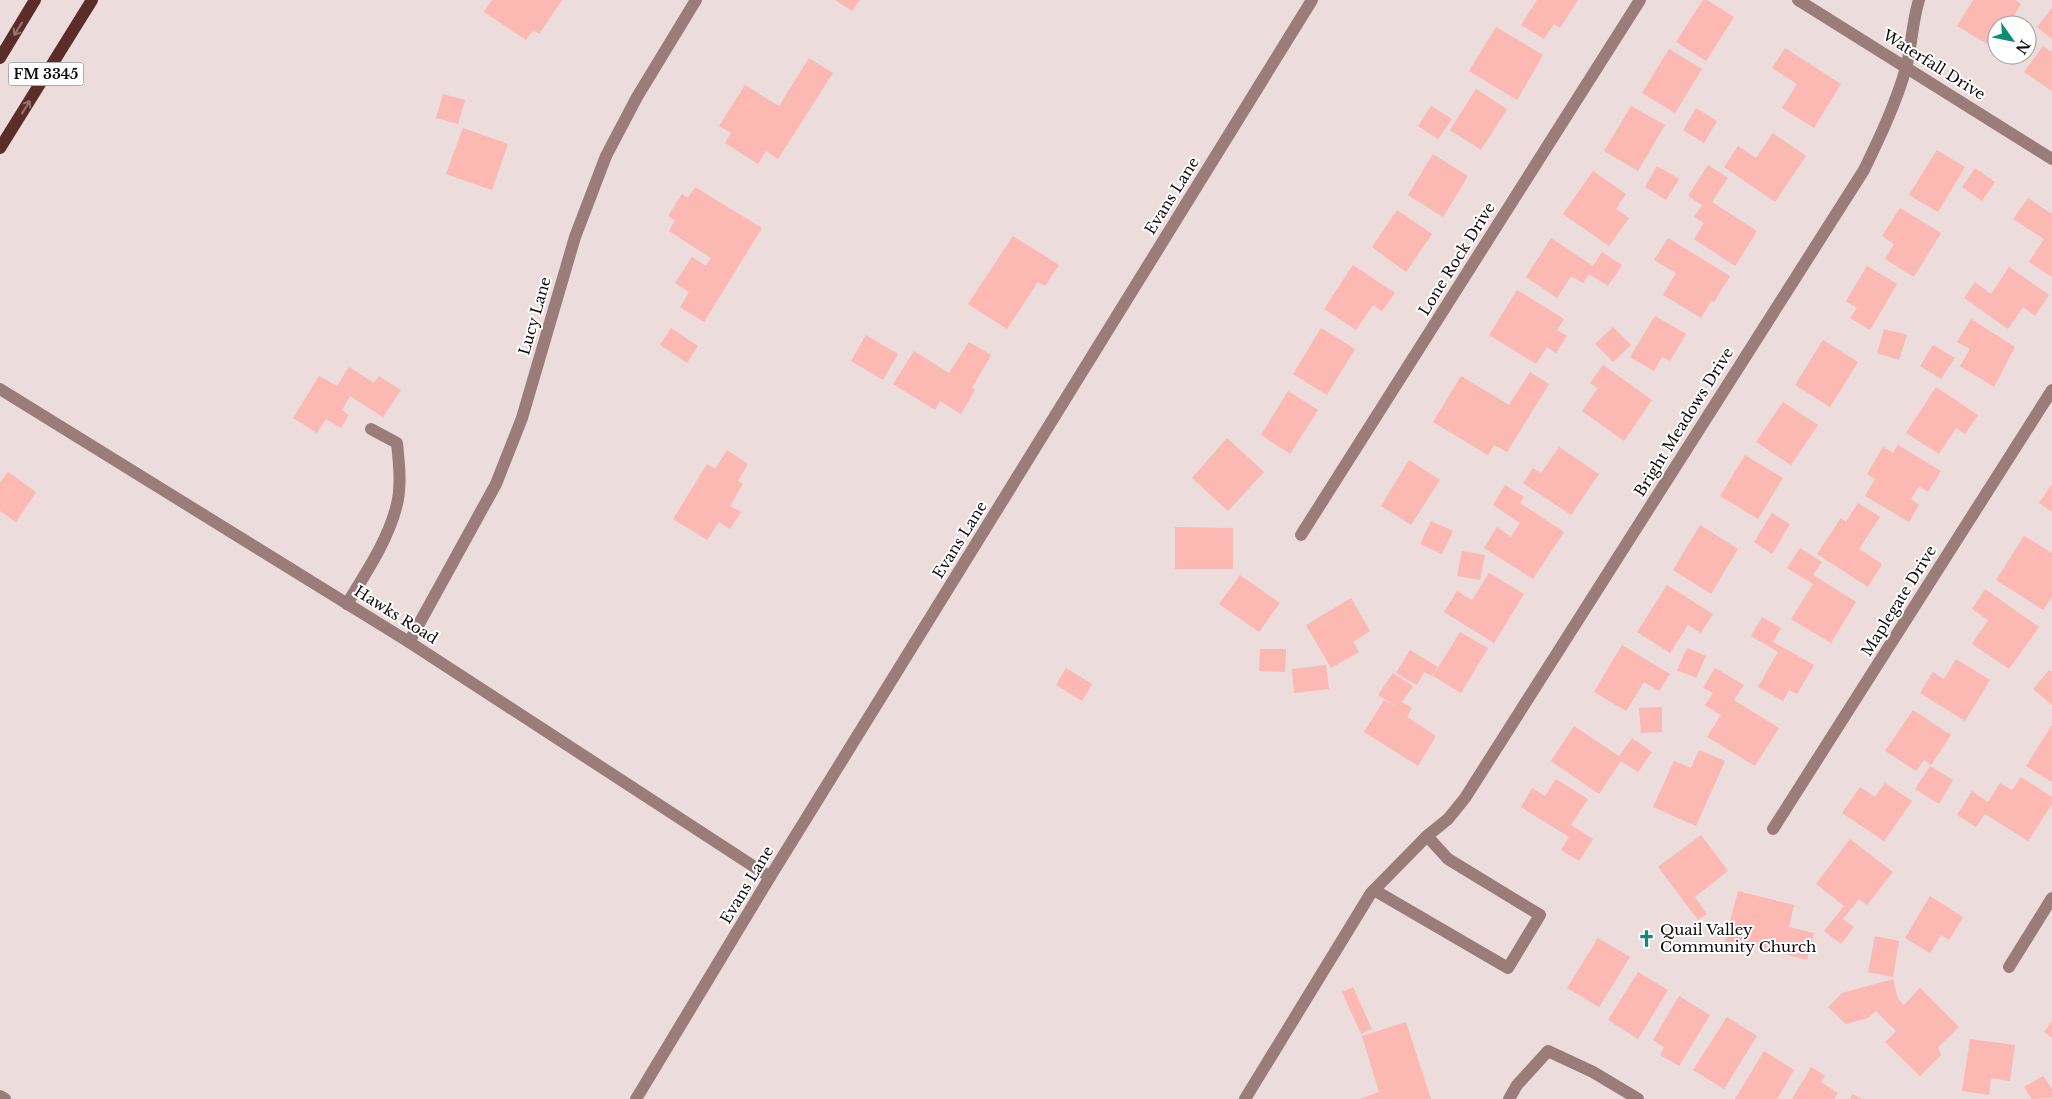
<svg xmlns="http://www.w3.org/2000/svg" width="2052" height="1099" viewBox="0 0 2052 1099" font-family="'Libre Baskerville',serif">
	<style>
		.building { fill: #fcb8b3 }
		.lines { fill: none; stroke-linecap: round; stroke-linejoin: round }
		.minor { stroke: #9a7d7a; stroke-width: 12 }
		.major { stroke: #5b2c2a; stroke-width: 12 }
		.oneway { stroke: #947675 }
		.labels { text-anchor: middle; stroke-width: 4; stroke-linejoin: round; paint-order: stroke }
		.shield { fill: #fff; stroke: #585454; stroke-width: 1 }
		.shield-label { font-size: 14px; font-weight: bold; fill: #100b0a }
		.street-label { font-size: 15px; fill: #100b0a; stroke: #fff }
		.poi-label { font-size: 15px; fill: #100b0a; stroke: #fff; text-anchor: start }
	</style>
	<rect width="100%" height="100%" fill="#ecdcdb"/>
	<g class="building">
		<path d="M 492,0 L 562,0 L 539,34 L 533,30 L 526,40 L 484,12 Z"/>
		<path d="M 835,0 L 860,0 L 852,11 Z"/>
		<path d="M 1537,0 L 1578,0 L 1560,28 L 1554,24 L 1544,39 L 1521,25 Z"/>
		<path d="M 1703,0 L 1707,0 L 1734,17 L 1706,61 L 1676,42 Z"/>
		<path d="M 1973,0 L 2015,0 L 2021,4 L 2008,25 L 1997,25 L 1997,43 L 1994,48 L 1957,26 Z"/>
		<path d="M 2052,8 L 2052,39 L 2037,27 Z"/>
		<path d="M 1496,27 L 1543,55 L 1517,100 L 1469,71 Z"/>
		<path d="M 2043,46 L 2052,52 L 2052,91 L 2024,72 Z"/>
		<path d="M 1785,48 L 1841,84 L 1814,128 L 1782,108 L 1797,84 L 1772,68 Z"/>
		<path d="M 1669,49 L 1702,69 L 1675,113 L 1642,93 Z"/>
		<path d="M 809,58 L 833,73 L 778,159 L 766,151 L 758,164 L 725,143 L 731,133 L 719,126 L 745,85 L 779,106 Z"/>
		<path d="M 1476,89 L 1507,109 L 1481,150 L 1450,130 Z"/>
		<path d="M 443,94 L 465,100 L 458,124 L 436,118 Z"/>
		<path d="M 1431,106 L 1452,119 L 1438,139 L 1418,126 Z"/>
		<path d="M 1631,106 L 1665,125 L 1638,171 L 1604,151 Z"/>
		<path d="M 1696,108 L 1717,121 L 1704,143 L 1683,130 Z"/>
		<path d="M 463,128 L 508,144 L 492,190 L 446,174 Z"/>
		<path d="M 1773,133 L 1806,156 L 1775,202 L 1724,167 L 1738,146 L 1756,158 Z"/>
		<path d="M 1937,150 L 1965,167 L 1938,212 L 1909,195 Z"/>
		<path d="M 1433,154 L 1468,176 L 1443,217 L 1408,195 Z"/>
		<path d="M 1708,165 L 1728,178 L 1712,202 L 1757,231 L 1735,266 L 1694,239 L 1704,223 L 1694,217 L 1702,205 L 1688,196 Z"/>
		<path d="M 1657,166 L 1679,179 L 1666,200 L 1645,187 Z"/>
		<path d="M 1975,168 L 1995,182 L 1982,201 L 1962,187 Z"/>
		<path d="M 1593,171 L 1626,194 L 1616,209 L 1629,218 L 1609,246 L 1563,214 Z"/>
		<path d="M 695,187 L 762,228 L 704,322 L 680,307 L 689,292 L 675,283 L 692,257 L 706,266 L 711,258 L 669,231 L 675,220 L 668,216 L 682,194 L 688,198 Z"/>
		<path d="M 2028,198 L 2052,214 L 2052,277 L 2029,262 L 2044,239 L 2013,219 Z"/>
		<path d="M 1900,208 L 1941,233 L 1914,277 L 1885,259 L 1894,244 L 1882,236 Z"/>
		<path d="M 1397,210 L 1432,234 L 1406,272 L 1372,247 Z"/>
		<path d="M 1013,236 L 1059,265 L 1045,286 L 1038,282 L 1007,329 L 968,304 Z"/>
		<path d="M 1551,238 L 1593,266 L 1602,252 L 1622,265 L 1608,286 L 1589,274 L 1583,283 L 1571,276 L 1557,298 L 1526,277 Z"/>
		<path d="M 1668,238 L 1730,276 L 1714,302 L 1711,301 L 1701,318 L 1663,295 L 1676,273 L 1654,260 Z"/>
		<path d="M 1353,265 L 1395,293 L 1382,311 L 1373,305 L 1356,330 L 1324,309 Z"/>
		<path d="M 1867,266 L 1897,284 L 1870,330 L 1850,318 L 1857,308 L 1846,301 Z"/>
		<path d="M 2009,267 L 2049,295 L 2035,316 L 2023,307 L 2008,329 L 1964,298 L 1975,282 L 1991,294 Z"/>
		<path d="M 1517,290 L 1564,319 L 1557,330 L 1567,336 L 1556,353 L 1547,347 L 1536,364 L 1489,335 Z"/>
		<path d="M 1655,316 L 1686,334 L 1670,361 L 1662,357 L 1654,371 L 1630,357 Z"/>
		<path d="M 1971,319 L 2015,347 L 1994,387 L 1960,366 L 1970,349 L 1957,342 Z"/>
		<path d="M 1613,327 L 1631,345 L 1613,362 L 1595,344 Z"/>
		<path d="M 671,328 L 698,346 L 687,363 L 660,345 Z"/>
		<path d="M 1321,328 L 1355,349 L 1327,395 L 1293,374 Z"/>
		<path d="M 1884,329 L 1907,335 L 1899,360 L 1877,353 Z"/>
		<path d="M 866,335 L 898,354 L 883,380 L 851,361 Z"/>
		<path d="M 1823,340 L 1858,362 L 1830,407 L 1795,385 Z"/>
		<path d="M 969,342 L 991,355 L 972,388 L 975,390 L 961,414 L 940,401 L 935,410 L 893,384 L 914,351 L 949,373 Z"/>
		<path d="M 1933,345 L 1955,358 L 1941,379 L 1920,366 Z"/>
		<path d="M 1603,365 L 1652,400 L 1624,441 L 1582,411 L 1598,388 L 1590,383 Z"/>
		<path d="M 349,367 L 374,383 L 379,376 L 401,390 L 383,417 L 350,396 L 342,410 L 349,415 L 341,428 L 326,419 L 317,433 L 293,418 L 319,376 L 337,386 Z"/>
		<path d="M 1530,372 L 1549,384 L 1507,452 L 1494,445 L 1488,455 L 1433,422 L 1461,376 L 1509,405 Z"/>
		<path d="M 1936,387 L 1978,415 L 1965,434 L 1956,428 L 1939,454 L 1906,433 Z"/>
		<path d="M 1288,391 L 1318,410 L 1290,454 L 1261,435 Z"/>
		<path d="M 1783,402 L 1818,425 L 1791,465 L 1756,442 Z"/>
		<path d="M 1227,438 L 1264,472 L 1228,511 L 1192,478 Z"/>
		<path d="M 1898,445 L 1941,471 L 1928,492 L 1919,486 L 1911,499 L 1919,505 L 1909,522 L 1865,496 L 1875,479 L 1867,474 L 1883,447 L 1893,453 Z"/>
		<path d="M 1559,447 L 1599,474 L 1571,515 L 1523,483 L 1533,468 L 1541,473 Z"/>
		<path d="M 727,450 L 748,464 L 738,481 L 743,484 L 730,506 L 741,512 L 730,529 L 719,522 L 707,540 L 673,519 L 707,464 L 715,469 Z"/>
		<path d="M 1745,455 L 1783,478 L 1758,519 L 1720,496 Z"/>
		<path d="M 1409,460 L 1440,480 L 1411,525 L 1381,506 Z"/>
		<path d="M 8,472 L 36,492 L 16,522 L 0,511 L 0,483 Z"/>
		<path d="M 2052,484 L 2052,512 L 2039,503 Z"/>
		<path d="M 1505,485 L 1524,497 L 1520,503 L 1564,532 L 1533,579 L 1484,548 L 1497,527 L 1511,537 L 1520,523 L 1493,505 Z"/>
		<path d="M 1858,503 L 1880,517 L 1859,549 L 1882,564 L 1868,587 L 1817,554 L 1841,518 L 1846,522 Z"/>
		<path d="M 1772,513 L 1790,524 L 1772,554 L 1754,542 Z"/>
		<path d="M 1431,521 L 1453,531 L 1442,554 L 1420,544 Z"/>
		<path d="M 1700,525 L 1738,549 L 1711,594 L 1673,570 Z"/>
		<path d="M 1175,527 L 1233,528 L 1233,569 L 1175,569 Z"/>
		<path d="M 2024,536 L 2052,553 L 2052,597 L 2043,610 L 1996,580 Z"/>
		<path d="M 1800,548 L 1822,562 L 1813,575 L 1856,602 L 1831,643 L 1791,619 L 1813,584 L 1787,568 Z"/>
		<path d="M 1462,551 L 1485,555 L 1480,580 L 1457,576 Z"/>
		<path d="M 1489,573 L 1524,594 L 1494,643 L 1444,612 L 1457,591 L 1472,600 Z"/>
		<path d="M 1240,575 L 1280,603 L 1259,632 L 1219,604 Z"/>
		<path d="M 1667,585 L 1713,614 L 1701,633 L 1688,625 L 1670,653 L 1637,632 Z"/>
		<path d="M 1985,589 L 2039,627 L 2009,669 L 1972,644 L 1988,620 L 1972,609 Z"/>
		<path d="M 1351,598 L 1370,631 L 1353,642 L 1359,652 L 1331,668 L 1306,625 Z"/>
		<path d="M 1762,617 L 1781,628 L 1773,642 L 1814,665 L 1797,694 L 1789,690 L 1783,701 L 1758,687 L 1778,652 L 1751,636 Z"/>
		<path d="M 1460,632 L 1488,648 L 1461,693 L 1433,676 Z"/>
		<path d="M 1622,645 L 1670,674 L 1659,691 L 1644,682 L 1626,711 L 1594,692 Z"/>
		<path d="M 1687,648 L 1706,656 L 1696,678 L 1677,670 Z"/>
		<path d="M 1260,649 L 1286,649 L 1285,672 L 1259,671 Z"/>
		<path d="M 1410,650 L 1438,667 L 1432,676 L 1424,672 L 1417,685 L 1396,673 Z"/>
		<path d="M 1956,659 L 1990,680 L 1965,721 L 1920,693 L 1933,672 L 1944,679 Z"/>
		<path d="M 1326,665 L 1329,689 L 1294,693 L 1292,669 Z"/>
		<path d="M 1066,668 L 1092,684 L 1082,701 L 1056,685 Z"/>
		<path d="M 1715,668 L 1744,685 L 1734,700 L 1779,728 L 1755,766 L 1707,737 L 1721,715 L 1705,705 L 1713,693 L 1703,688 Z"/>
		<path d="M 2049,670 L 2052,672 L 2052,705 L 2033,689 Z"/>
		<path d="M 1393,673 L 1413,686 L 1402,702 L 1412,708 L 1407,717 L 1436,736 L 1418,766 L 1364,732 L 1384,700 L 1399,708 L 1378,695 Z"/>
		<path d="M 1662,707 L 1662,732 L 1641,733 L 1639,708 Z"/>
		<path d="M 1913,710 L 1951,735 L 1931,765 L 1924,760 L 1916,771 L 1885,751 Z"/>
		<path d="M 2052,725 L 2052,782 L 2026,766 Z"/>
		<path d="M 1574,726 L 1619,756 L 1632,738 L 1652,752 L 1638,772 L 1621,761 L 1599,794 L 1551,761 Z"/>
		<path d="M 1699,750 L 1725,761 L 1696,826 L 1653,807 L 1674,761 L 1691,768 Z"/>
		<path d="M 1930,766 L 1953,780 L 1939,804 L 1915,789 Z"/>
		<path d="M 2021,777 L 2052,797 L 2052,804 L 2028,841 L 1985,814 L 1976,827 L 1957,815 L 1972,791 L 1988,802 L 2000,783 L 2012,790 Z"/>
		<path d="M 1556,779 L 1588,799 L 1571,825 L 1593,839 L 1579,861 L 1561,850 L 1569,837 L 1521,807 L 1532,788 L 1545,796 Z"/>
		<path d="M 1885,783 L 1912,801 L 1884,841 L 1842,813 L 1860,787 L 1875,797 Z"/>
		<path d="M 1701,835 L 1728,871 L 1695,897 L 1707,914 L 1698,920 L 1658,867 Z"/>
		<path d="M 1850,839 L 1893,872 L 1867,905 L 1859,899 L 1843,919 L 1854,927 L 1841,944 L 1824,931 L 1844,906 L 1816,884 Z"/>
		<path d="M 1738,891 L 1794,905 L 1789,927 L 1814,933 L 1807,960 L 1750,945 L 1747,955 L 1723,948 Z"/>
		<path d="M 1930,896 L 1963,917 L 1949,940 L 1941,935 L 1930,953 L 1905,938 Z"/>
		<path d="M 1875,936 L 1899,941 L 1893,977 L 1868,972 Z"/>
		<path d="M 1598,938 L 1630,957 L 1599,1007 L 1567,988 Z"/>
		<path d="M 1638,972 L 1668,990 L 1638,1039 L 1608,1020 Z"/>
		<path d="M 1893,979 L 1898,999 L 1904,1005 L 1920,988 L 1959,1027 L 1938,1047 L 1941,1055 L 1920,1076 L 1885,1042 L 1896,1031 L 1876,1011 L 1868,1018 L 1846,1024 L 1828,1007 L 1842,993 Z"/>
		<path d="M 1353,987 L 1372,1029 L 1361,1034 L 1342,992 Z"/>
		<path d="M 1679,996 L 1710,1015 L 1679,1066 L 1660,1055 L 1664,1047 L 1653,1040 Z"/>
		<path d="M 1727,1017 L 1757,1036 L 1724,1089 L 1693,1070 Z"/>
		<path d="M 2052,1021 L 2052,1038 L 2044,1032 Z"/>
		<path d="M 1406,1022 L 1431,1099 L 1360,1099 L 1379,1092 L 1362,1036 Z"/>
		<path d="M 1970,1039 L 2015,1045 L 2010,1081 L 1991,1078 L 1989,1095 L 1962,1091 Z"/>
		<path d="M 1764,1051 L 1794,1070 L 1777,1099 L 1735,1099 Z"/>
		<path d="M 1811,1067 L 1825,1076 L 1821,1082 L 1838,1093 L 1834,1099 L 1792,1099 Z"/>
		<path d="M 2043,1076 L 2052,1089 L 2052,1098 L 2032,1099 L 2024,1087 Z"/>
		<path d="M 1853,1094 L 1862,1099 L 1850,1099 Z"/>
	</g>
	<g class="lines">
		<g class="minor">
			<path d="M 1798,0 L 2052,159"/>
			<path d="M 0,389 L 409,642 L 770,877"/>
			<path d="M 1301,535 L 1640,0"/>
			<path d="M 347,604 C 365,574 387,542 396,508 C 402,488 399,463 397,443 L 371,429"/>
			<path d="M 409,642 L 496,484 L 522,418 L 575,237 L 606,156 L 637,97 L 696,0"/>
			<path d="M 1773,829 L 2052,390"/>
			<path d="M 1374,890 L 1508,968 L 1540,915 L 1448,859 L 1427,836"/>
			<path d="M 2009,967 L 2052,898"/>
			<path d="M 0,1096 L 5,1099"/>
			<path d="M 636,1099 L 770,877 L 1312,0"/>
			<path d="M 1245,1099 L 1371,893 L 1427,836 L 1448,819 L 1465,798 L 1864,170 C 1880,137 1896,103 1906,68 C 1912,45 1912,22 1919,0"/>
			<path d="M 1509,1099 L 1517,1085 L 1548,1051 L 1593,1072 L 1638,1099"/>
		</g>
		<g class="major">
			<path d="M 0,58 L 35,0"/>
			<path d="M 0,148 L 92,0"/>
		</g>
	</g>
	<defs><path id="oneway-shaft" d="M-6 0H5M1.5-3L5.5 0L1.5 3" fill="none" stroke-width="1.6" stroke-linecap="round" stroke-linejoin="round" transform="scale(1.25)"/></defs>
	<g class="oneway">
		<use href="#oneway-shaft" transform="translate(18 29) rotate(122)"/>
		<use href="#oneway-shaft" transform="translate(26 107) rotate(-58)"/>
	</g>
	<defs>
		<symbol id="church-bare" viewBox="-9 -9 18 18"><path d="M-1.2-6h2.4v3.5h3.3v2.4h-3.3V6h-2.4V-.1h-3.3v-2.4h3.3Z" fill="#0d8e74" stroke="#fff" stroke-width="2.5" paint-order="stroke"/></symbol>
	</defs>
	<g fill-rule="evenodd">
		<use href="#church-bare" x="1634" y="926" width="25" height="25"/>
	</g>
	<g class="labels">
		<rect class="shield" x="8.5" y="62.5" width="75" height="23" rx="4"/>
		<g class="shield-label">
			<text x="46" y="79">FM 3345</text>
		</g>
		<g class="street-label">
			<text transform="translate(1934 65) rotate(32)" y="5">Waterfall Drive</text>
			<text transform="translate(1172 196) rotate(-58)" y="5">Evans Lane</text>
			<text transform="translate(1457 259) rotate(-58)" y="5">Lone Rock Drive</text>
			<text transform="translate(535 316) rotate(-74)" y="5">Lucy Lane</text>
			<text transform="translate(1684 422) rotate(-58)" y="5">Bright Meadows Drive</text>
			<text transform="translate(960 540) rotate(-58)" y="5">Evans Lane</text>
			<text transform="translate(1899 601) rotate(-58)" y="5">Maplegate Drive</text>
			<text transform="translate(396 615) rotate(32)" y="5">Hawks Road</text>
			<text transform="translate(747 885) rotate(-59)" y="5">Evans Lane</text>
		</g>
		<g class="poi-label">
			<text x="1660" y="935">Quail Valley<tspan x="1660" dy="17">Community Church</tspan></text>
		</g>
	</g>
	<g transform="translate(2012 40) rotate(123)"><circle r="24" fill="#ffffff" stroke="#9f9d9d"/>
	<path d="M0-4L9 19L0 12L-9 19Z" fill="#0d8e74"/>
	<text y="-8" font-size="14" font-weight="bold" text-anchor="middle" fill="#100b0a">N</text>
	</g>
</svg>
